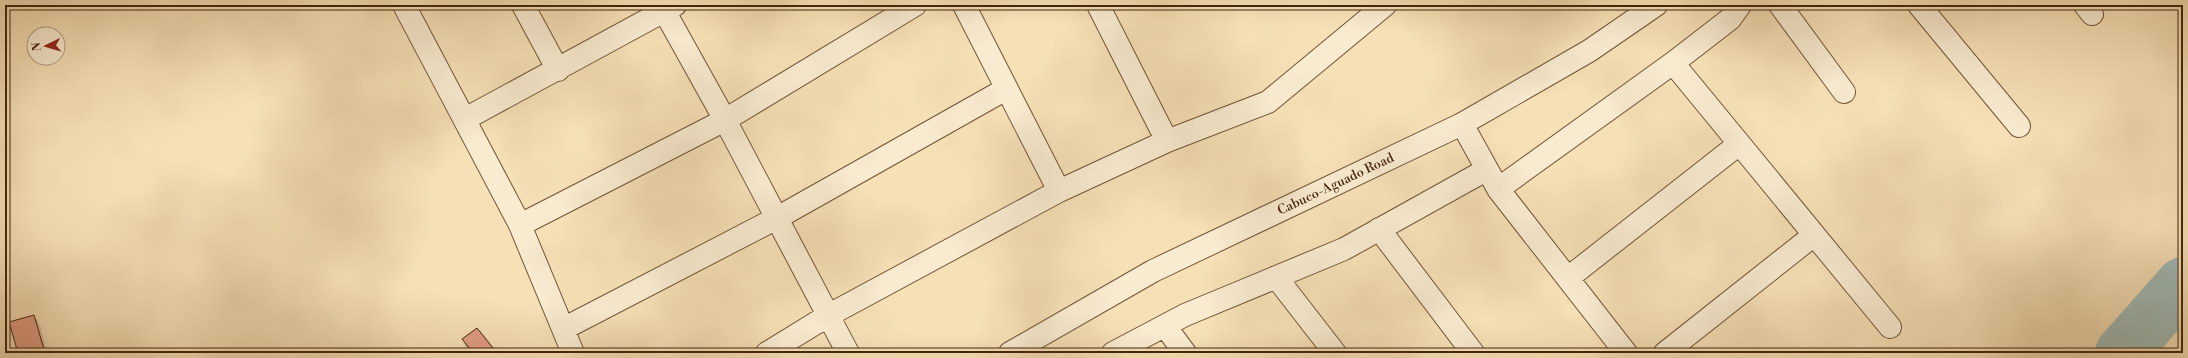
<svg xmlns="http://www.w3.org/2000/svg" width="2188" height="358" viewBox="0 0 2188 358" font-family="'Libre Bodoni',serif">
  <defs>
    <filter id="shadow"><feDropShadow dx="2.5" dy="4.5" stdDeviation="1" flood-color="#0004"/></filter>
  </defs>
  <rect width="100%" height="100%" fill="#f6e0b6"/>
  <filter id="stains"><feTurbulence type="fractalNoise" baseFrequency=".005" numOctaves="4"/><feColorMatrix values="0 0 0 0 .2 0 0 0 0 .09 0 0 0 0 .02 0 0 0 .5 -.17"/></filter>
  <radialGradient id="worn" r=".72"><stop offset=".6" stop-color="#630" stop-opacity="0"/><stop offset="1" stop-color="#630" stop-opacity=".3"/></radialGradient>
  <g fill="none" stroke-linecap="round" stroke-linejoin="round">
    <!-- river -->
    <path stroke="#a0bbb7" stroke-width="54" d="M2122 353 2183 284"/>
  </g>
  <!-- building -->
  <path fill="#e09d83" stroke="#43250c" filter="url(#shadow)" d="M34 315 45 353H18L9 322Z
    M477 328 493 348 487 353H473L462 339Z"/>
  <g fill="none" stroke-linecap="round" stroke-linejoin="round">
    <defs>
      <path id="minor" d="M404 5 520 225 573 353
        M523 5 558 70
        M661 5 725 120 848 353
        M964 5 1059 191
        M1098 5 1167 141 1268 102 1385 5
        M1780 5 1844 92
        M1919 5 2019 126
        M2085 5 2092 14
        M1673 63 1890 327
        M465 119 675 5
        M1462 124 1498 189 1673 63 1730 19 1740 5
        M1498 189 1626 353
        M520 225 725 120 915 5
        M1379 229 1473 353
        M1276 277 1335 353
        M1568 278 1739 144
        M1165 326 1185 353
        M563 329 777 218 1006 89
        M767 353 829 315 1059 191 1167 141
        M1113 353 1185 315 1344 249 1486 170
        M1665 353 1814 235"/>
      <g id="tertiary">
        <path id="s1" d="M1010 353 1153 271 1462 124 1589 51 1656 5"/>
      </g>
    </defs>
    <!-- minor casing -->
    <use href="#minor" stroke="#705436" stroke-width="24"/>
    <!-- tertiary casing -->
    <use href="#tertiary" stroke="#705436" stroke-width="24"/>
    <!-- minor -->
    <use href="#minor" stroke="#f9ebd0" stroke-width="22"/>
    <!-- tertiary -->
    <use href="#tertiary" stroke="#f9ebd0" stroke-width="22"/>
  </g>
  <g text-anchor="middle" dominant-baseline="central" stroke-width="3" stroke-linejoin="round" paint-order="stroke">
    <!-- street labels -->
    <g font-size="13" fill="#43250c" stroke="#f9ebd0">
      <text stroke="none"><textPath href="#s1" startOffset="367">Cabuco-Aguado Road</textPath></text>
    </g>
  </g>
  <!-- margin -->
  <rect width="2188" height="358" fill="none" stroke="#f6e0b6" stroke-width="20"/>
  <rect x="6" y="6" width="2176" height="346" fill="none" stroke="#43250c" stroke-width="2"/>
  <rect x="10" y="10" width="2168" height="338" fill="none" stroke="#43250c"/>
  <!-- north arrow -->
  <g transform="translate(46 46) rotate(265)"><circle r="19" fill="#f9ebd0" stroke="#b09c82"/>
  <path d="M0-3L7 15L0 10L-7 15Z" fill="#8f2418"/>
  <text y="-6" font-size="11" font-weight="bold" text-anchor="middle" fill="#43250c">N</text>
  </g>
  <rect width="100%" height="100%" filter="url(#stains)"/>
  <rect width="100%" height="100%" fill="url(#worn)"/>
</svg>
